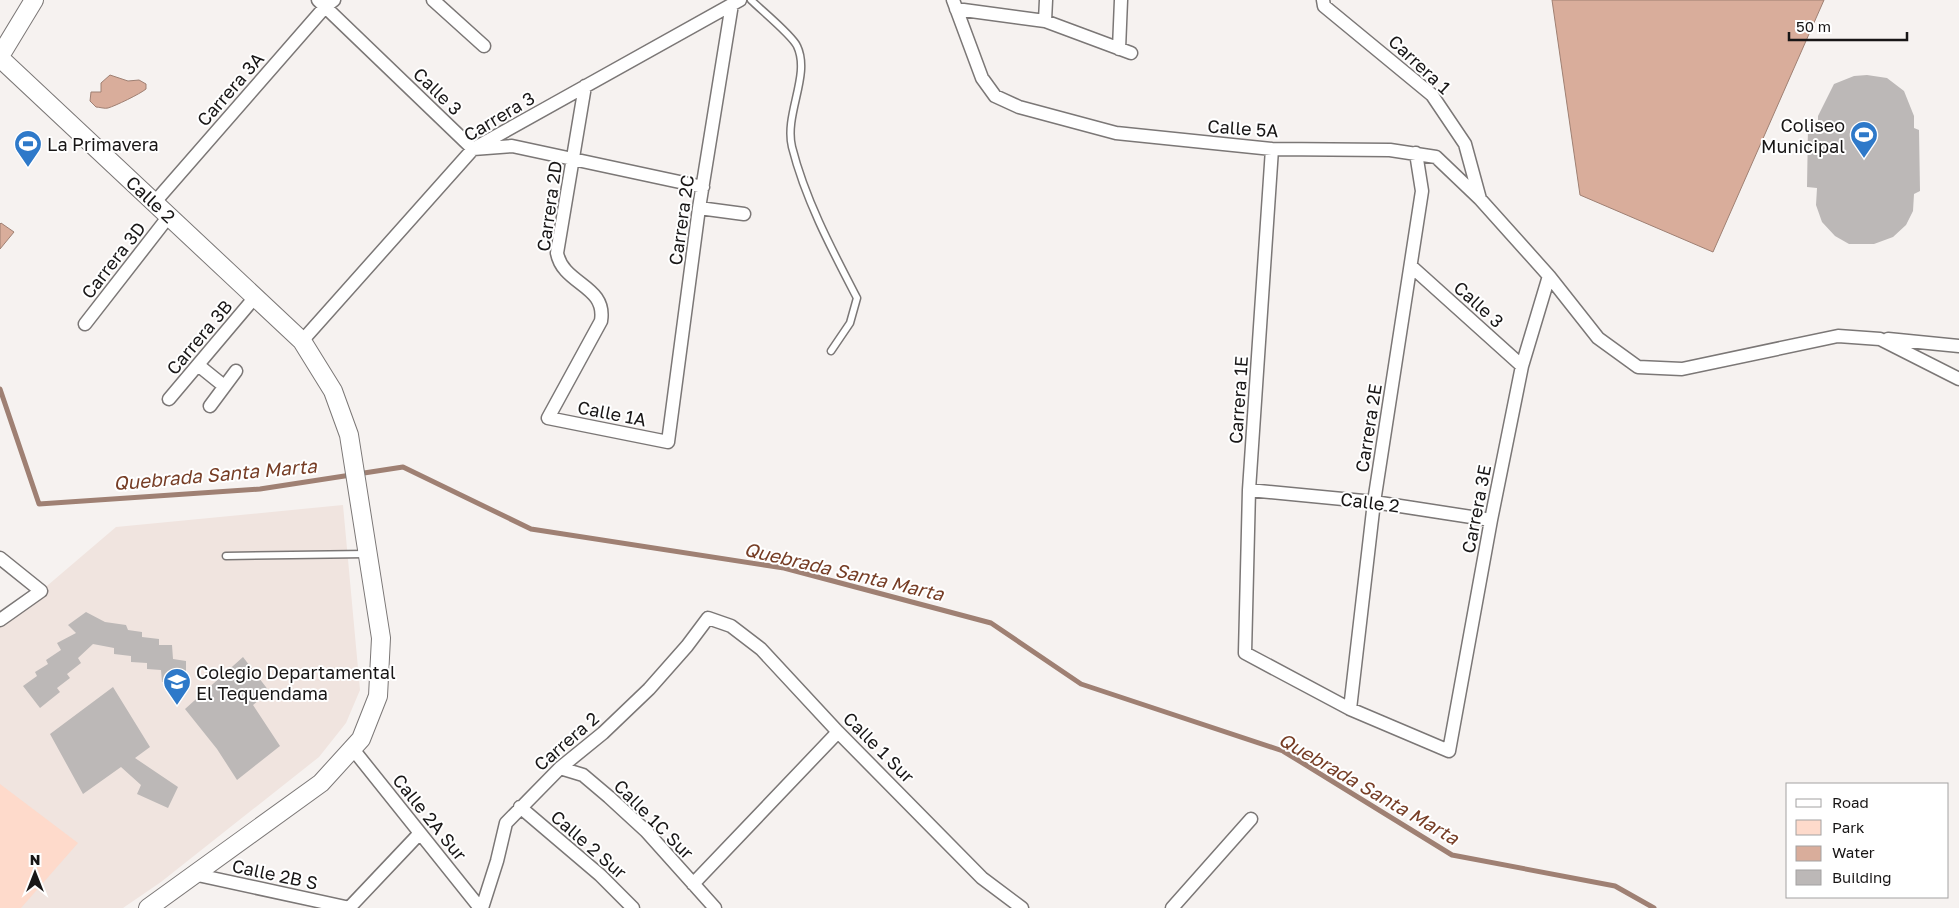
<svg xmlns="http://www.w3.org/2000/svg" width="1959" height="908" viewBox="0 0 1959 908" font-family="'Golos Text',sans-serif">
  <rect width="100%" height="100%" fill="#f6f2f0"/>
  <!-- built -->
  <path fill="#f0e4df" d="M343 505 360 690 346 723 319 757 161 882 123 908H0V620L41 591 116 527Z"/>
  <!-- green -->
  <path fill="#fedacb" d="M0 784 78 843 21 908H0Z"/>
  <!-- water -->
  <path fill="#d9ad9b" stroke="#9f8073" d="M1552 0H1824L1713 252 1580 195Z
    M110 75 128 81 139 80 146 84V89C140 94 115 106 108 108 105 109 99 107 96 107L90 101 91 92H101V83Z
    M1 223 14 232 0 249V224Z"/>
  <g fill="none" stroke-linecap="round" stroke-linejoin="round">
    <!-- stream -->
    <path stroke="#9f8073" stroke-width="5" d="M0 389 39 504 260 489 403 467 531 529 784 568 991 623 1081 684 1283 751 1452 855 1615 886 1654 908"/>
  </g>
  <!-- building -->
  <path fill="#bcb8b7" d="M1867 75 1887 78 1904 91 1914 116V128L1919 130 1920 191 1914 194 1913 211 1906 225 1893 237 1874 244H1849L1835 236 1822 222 1816 205 1817 188 1807 187 1808 127H1818V116L1834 84 1854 76Z
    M86 612 105 622 126 625 128 630 142 632V637L159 639V645H172L173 659 186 661V683L162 682 161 670 147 669V663L131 662V656L114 654V648L93 644 78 658 81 663 67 674 70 678 57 688 60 692 40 708 23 686 37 676 35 672 48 664 46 660 61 650 57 643 76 633 68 625Z
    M243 657 269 691 253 705 280 746 237 780 217 749 185 709Z
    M113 687 150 747 135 758 178 787 168 808 137 794 141 785 121 767 83 794 50 734Z"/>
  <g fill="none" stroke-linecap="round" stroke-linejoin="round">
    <defs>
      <path id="service" d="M751 0C761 10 792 35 797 46 811 75 784 114 792 147 805 199 832 250 857 298L850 323 831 351
        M226 556 367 554"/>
      <path id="minor" d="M318 0 473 149 512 146 703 187
        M433 0 484 46
        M953 0 982 78 995 96 1019 107 1116 133 1272 149 1390 150 1436 157 1480 199 1549 276 1598 338 1638 367 1682 369 1838 336 1880 339 1959 379
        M1323 0 1324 6 1432 95 1465 144 1480 199
        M956 9 1045 21 1131 53
        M1045 21 1046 0
        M1119 49 1121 0
        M585 86 557 253C563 285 607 285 601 321L548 418 668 442 699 208 732 4
        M1272 149 1249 490 1245 653 1350 709 1449 751 1491 520 1522 366 1549 276
        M154 203 325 7 334 0
        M699 208 744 214
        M1412 267 1522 366
        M85 324 169 216
        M1888 339 1959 346
        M302 341 473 149 740 0
        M198 365 224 386
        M169 399 255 297
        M210 406 236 371
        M1249 490 1374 502 1491 520
        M0 558 41 591 0 620
        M1350 709 1374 502 1422 191 1416 153
        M352 748 480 908
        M560 768 583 775 609 797 646 831 715 908
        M520 807 600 875 633 908
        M193 874 350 908
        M693 884 838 732
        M349 908 420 833
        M482 908 497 861 506 823 560 768 603 733 649 689 687 646 708 618 731 626 761 649 838 732 982 878 1022 908
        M1172 908 1251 819"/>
      <path id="secondary" d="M0 56 34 0
        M0 58 302 341 333 391 349 435 381 638 378 696 361 739 321 783 148 908"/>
    </defs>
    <!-- service casing -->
    <use href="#service" stroke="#7b7776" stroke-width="9"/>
    <!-- minor casing -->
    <use href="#minor" stroke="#7b7776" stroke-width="15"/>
    <!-- secondary casing -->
    <use href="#secondary" stroke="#7b7776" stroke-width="20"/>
    <!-- service -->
    <use href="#service" stroke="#fff" stroke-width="6"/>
    <!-- minor -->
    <use href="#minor" stroke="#fff" stroke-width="12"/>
    <!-- secondary -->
    <use href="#secondary" stroke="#fff" stroke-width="18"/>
  </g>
  <!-- icons -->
  <defs>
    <symbol id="stadium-pin" viewBox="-11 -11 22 30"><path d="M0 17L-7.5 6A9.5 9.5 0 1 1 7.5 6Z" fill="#2e79c9" stroke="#fff"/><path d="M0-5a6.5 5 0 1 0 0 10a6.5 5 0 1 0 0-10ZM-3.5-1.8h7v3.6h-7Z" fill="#fff"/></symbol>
    <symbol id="school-pin" viewBox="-11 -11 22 30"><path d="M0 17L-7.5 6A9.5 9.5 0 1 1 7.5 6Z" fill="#2e79c9" stroke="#fff"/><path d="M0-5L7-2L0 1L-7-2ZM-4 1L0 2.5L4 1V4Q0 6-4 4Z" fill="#fff"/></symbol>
  </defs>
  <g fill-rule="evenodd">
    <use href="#stadium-pin" x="1848" y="119" width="32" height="43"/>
    <use href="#stadium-pin" x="12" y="128" width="32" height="43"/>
    <use href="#school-pin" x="161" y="666" width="32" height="43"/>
  </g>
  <g text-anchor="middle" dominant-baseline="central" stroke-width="4" stroke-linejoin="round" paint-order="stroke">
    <!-- street labels -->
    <g font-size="18" fill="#181616" stroke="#fff">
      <text transform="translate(1420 64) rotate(43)">Carrera 1</text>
      <text transform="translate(230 89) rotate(-49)">Carrera 3A</text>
      <text transform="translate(438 91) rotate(44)">Calle 3</text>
      <text transform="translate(499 116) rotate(-31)">Carrera 3</text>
      <text transform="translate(1243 128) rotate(4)">Calle 5A</text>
      <text transform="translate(151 199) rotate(43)">Calle 2</text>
      <text transform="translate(549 206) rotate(-82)">Carrera 2D</text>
      <text transform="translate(681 220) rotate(-82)">Carrera 2C</text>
      <text transform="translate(113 260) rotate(-52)">Carrera 3D</text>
      <text transform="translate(1479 304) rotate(42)">Calle 3</text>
      <text transform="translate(199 337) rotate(-50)">Carrera 3B</text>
      <text transform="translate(1238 400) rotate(-86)">Carrera 1E</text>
      <text transform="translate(612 413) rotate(11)">Calle 1A</text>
      <text transform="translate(1368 428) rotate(-81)">Carrera 2E</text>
      <text transform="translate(1370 502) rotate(7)">Calle 2</text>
      <text transform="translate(1476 509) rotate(-79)">Carrera 3E</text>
      <text transform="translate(566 741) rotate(-41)">Carrera 2</text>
      <text transform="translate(879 747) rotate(45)">Calle 1 Sur</text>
      <text transform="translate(430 817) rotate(51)">Calle 2A Sur</text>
      <text transform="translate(654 819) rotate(45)">Calle 1C Sur</text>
      <text transform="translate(589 844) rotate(41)">Calle 2 Sur</text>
      <text transform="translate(275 874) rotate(12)">Calle 2B S</text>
    </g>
    <!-- poi labels -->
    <g font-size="18" fill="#181616" stroke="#fff" text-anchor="start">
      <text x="1845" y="125" text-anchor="end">Coliseo<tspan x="1845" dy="21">Municipal</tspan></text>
      <text x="47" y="144">La Primavera</text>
      <text x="196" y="672">Colegio Departamental<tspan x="196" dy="21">El Tequendama</tspan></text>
    </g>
    <!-- water labels -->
    <g font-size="19" font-style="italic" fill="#763d25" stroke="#fff">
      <text transform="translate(215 474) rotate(-5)">Quebrada Santa Marta</text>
      <text transform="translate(844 571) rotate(13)">Quebrada Santa Marta</text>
      <text transform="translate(1369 788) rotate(30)">Quebrada Santa Marta</text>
    </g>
  </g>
  <!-- legend -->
  <rect x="1786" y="783" width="162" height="115" fill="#ffffff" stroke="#a3a2a2"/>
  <rect x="1796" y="799" width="25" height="8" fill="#ffffff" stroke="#a3a2a2"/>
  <text x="1832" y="808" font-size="15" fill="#181616">Road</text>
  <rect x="1796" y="820" width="25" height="15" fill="#fedacb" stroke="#a3a2a2"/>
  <text x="1832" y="833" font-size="15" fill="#181616">Park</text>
  <rect x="1796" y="846" width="25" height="15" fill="#d9ad9b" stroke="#a3a2a2"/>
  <text x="1832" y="858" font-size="15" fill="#181616">Water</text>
  <rect x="1796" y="870" width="25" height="15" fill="#bcb8b7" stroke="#a3a2a2"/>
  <text x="1832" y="883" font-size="15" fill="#181616">Building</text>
  <!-- north arrow -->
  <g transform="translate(35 873)" stroke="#ffffff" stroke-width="4" paint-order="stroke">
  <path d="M0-4L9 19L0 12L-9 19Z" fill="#181616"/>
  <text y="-8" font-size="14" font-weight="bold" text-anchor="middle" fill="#181616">N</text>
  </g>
  <!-- scale -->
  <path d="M1789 32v8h118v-8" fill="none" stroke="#181616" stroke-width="2.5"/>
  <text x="1796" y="32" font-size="15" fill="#181616" stroke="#ffffff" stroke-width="4" paint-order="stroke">50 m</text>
</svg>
